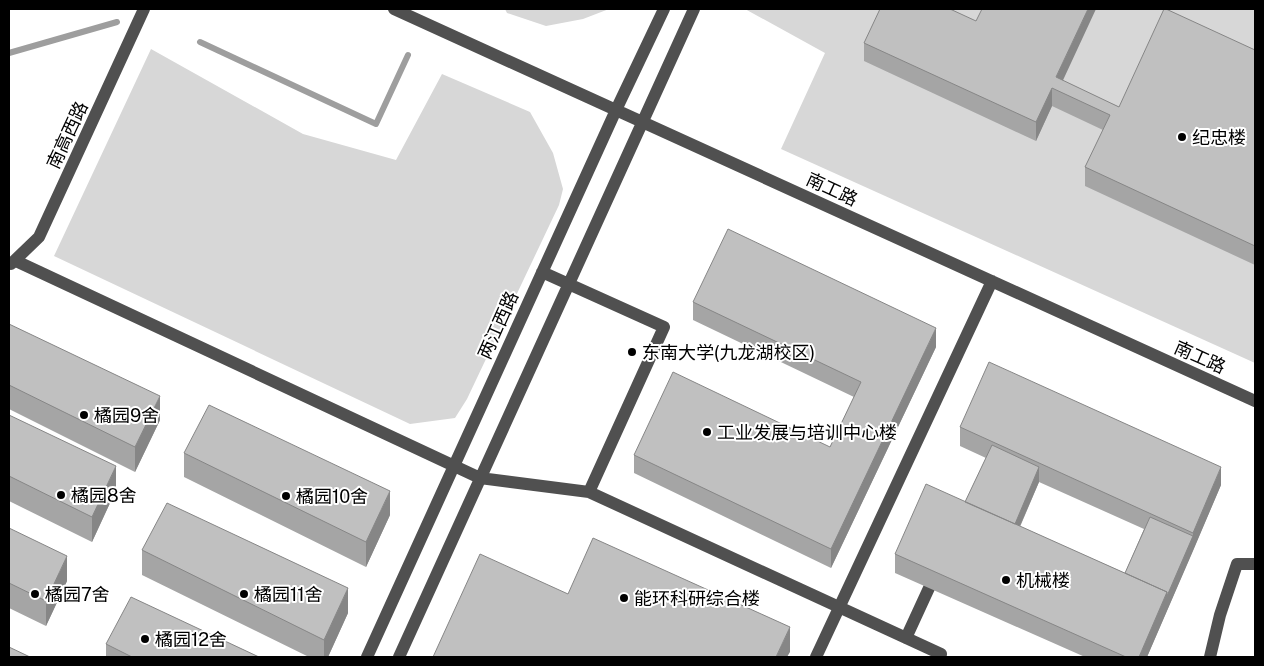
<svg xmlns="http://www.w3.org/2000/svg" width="1264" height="666" viewBox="0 0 1264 666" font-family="'Public Sans','Noto Sans SC',sans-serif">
  <rect width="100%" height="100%" fill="#fff"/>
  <!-- green -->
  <path fill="#d7d7d7" d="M505 9H609L583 19 546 26 507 13Z
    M745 9H1255V363L781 149 825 53Z
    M151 49 303 134 396 160 442 74 530 112 553 153 563 189 559 205 467 399 455 418 410 424 54 256Z"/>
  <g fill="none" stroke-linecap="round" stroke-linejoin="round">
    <!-- stream -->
    <path stroke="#9e9e9e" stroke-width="6" d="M200 42 376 124 408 55
      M9 53 117 22"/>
    <!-- minor -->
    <path stroke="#505050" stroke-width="12" d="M394 9 1255 401
      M16 261 480 478 589 492 941 654 940 657
      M11 264 39 237 144 9
      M542 272 664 327 589 492
      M906 638 929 588
      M367 657 616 110 664 9
      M399 657 694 9
      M816 657 992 281
      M1210 657 1220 615 1237 564H1255"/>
  </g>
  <!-- wall -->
  <path fill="#a5a5a5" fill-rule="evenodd" d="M864 43 1063 81 1119 107 1255 50V265L1085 186V167L1103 130 1052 106 1036 141 864 61Z
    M693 302 936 347 831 568 634 473V455L830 447 854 397 693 320Z
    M9 324 160 420 135 472 9 409Z
    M9 415 116 490 92 542 9 501Z
    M960 427 1221 485 1147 657H1085L895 573V554L965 502 986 458 960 446ZM1039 482 1144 529 1125 573 1020 527Z
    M184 453 390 515 366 567 184 477Z
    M9 528 67 581 46 626 9 608Z
    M142 550 348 613 328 657H309L142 575Z
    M106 644 259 657H106Z"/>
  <!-- shaded-wall -->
  <path fill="#868686" d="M1088 9H1096L1058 91 1056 77Z
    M1052 88V106L1036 141V122Z
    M936 328V347L831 568V549Z
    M160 396V420L135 472V447Z
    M116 466V490L92 542V517Z
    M1039 467V482L1013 542V528Z
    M1221 467V485L1193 551 1147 657H1139L1167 592 1193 536V533Z
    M390 491V515L366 567V542Z
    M67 556V581L46 626V601Z
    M348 588V613L328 657H324V640Z
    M790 627V652L787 657H776Z"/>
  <!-- building -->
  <path fill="#c0c0c0" stroke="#868686" d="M880 9H950L976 21 982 9H1088L1056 77 1119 107 1164 9H1166L1255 50V246L1085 167 1110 115 1052 88 1036 122 864 43Z
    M728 229 936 328 831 549 634 455 673 372 830 447 861 382 693 302Z
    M9 324 160 396 135 447 9 385Z
    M989 362 1221 467 1193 533 960 427Z
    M209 405 390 491 366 542 184 453Z
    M9 415 116 466 92 517 9 476Z
    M992 445 1039 467 1015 524 965 502Z
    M926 484 1167 592 1139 657H1126L895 554Z
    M167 503 348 588 324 640 142 550Z
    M1150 517 1193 536 1167 596V592L1125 573Z
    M9 528 67 556 46 601 9 583Z
    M593 538 790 627 776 657H433L480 554 568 594Z
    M131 597 259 657H132L106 644Z
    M9 647 30 657H9Z"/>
  <!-- markers -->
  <g fill="#000" stroke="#fff" stroke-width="2">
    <circle cx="1182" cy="137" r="5"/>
    <circle cx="632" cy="352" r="5"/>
    <circle cx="84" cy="415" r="5"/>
    <circle cx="707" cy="432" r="5"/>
    <circle cx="61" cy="495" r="5"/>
    <circle cx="286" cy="496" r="5"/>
    <circle cx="1006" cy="580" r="5"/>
    <circle cx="35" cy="594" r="5"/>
    <circle cx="244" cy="594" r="5"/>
    <circle cx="624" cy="598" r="5"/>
    <circle cx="145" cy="639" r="5"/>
  </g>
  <g text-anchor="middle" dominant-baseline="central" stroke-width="4" stroke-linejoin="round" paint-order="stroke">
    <!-- street labels -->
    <g font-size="18" fill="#000" stroke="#fff">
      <text transform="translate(67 135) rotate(-65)">南高西路</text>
      <text transform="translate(832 189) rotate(25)">南工路</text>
      <text transform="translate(498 325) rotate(-66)">两江西路</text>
      <text transform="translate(1200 357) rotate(24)">南工路</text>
    </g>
    <!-- poi labels -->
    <g font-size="18" fill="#000" stroke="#fff" text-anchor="start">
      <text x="1192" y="137">纪忠楼</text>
      <text x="642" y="352">东南大学(九龙湖校区)</text>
      <text x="94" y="415">橘园9舍</text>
      <text x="717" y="432">工业发展与培训中心楼</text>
      <text x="71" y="495">橘园8舍</text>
      <text x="296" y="496">橘园10舍</text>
      <text x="1016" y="580">机械楼</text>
      <text x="45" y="594">橘园7舍</text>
      <text x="254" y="594">橘园11舍</text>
      <text x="634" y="598">能环科研综合楼</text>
      <text x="155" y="639">橘园12舍</text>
    </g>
  </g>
  <!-- border -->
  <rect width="1264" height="666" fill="none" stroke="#000000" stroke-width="20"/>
</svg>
